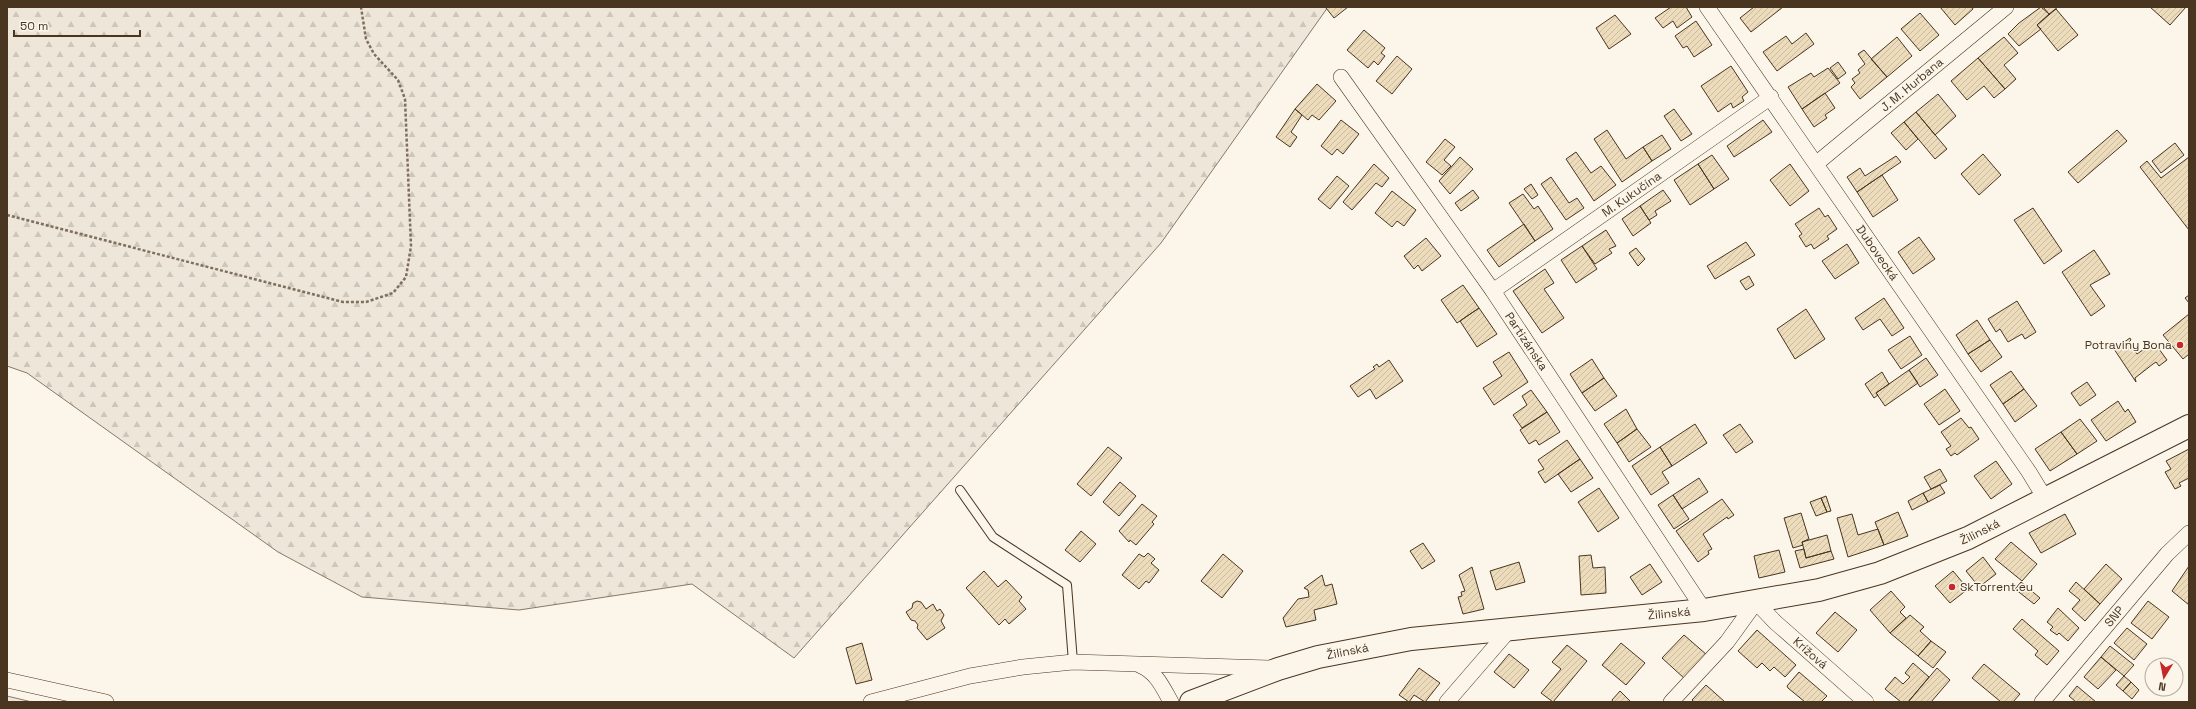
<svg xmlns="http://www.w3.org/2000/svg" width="2196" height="709" viewBox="0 0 2196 709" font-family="'Space Grotesk',sans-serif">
  <defs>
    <pattern id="forest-firs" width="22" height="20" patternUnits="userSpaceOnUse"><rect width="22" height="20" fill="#ede6d9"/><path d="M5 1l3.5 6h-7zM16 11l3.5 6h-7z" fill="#cdc6ba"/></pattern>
    <pattern id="building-hatch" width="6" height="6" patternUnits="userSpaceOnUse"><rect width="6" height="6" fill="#ecdcbc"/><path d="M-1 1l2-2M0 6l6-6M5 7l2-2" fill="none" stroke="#ccbda1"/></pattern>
  </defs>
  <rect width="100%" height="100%" fill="#fbf6e9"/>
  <!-- forest -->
  <path fill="url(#forest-firs)" stroke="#887966" d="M7 7H1328L1161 243 794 658 692 584 519 610 362 597 278 552 27 373 7 366Z
    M7 696 32 702H7Z"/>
  <!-- building -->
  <path fill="url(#building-hatch)" stroke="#4a3520" d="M1327 7H1348L1334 18 1326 8Z
    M1671 7H1686L1692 17 1677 28 1673 21 1663 28 1655 18Z
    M1754 7H1783L1751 32 1740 18Z
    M1940 7H1972L1973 9 1955 25Z
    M2041 7 2049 14 2037 25 2041 29 2019 46 2008 34 2019 23Z
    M2043 7H2058L2049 14Z
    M2150 7H2186L2170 25Z
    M2056 9 2078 35 2058 51 2037 25Z
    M1920 13 1939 35 1920 51 1901 29Z
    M1615 15 1631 34 1609 49 1596 28Z
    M1696 21 1712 45 1694 57 1687 46 1683 48 1675 36Z
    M1364 30 1385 48 1381 53 1385 56 1378 65 1374 61 1368 68 1347 50Z
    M1806 33 1814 44 1777 71 1763 52 1786 36 1792 44Z
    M1897 37 1912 56 1887 77 1871 59Z
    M2004 37 2018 53 2004 65 2016 79 2005 89 1978 58Z
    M1864 50 1887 77 1860 99 1851 87 1855 83 1852 79 1860 73 1858 70 1865 64 1858 54Z
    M1397 56 1412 69 1392 94 1376 81Z
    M1978 58 2005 89 1994 98 1984 86 1967 100 1951 81Z
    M1838 62 1846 73 1838 79 1830 68Z
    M1731 66 1748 92 1742 97 1744 101 1733 108 1731 103 1718 112 1701 86Z
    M1828 68 1840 83 1802 109 1788 87 1811 73 1814 77Z
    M1317 84 1336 101 1319 120 1312 115 1308 120 1295 109Z
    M1825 93 1835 108 1825 115 1827 118 1814 127 1802 109Z
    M1938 94 1956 116 1935 135 1916 112Z
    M1295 109 1302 115 1291 132 1297 137 1290 147 1276 137Z
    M1674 109 1692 134 1681 141 1664 116Z
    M1916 112 1947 149 1935 159 1904 122Z
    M1341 120 1359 134 1343 154 1337 149 1332 155 1321 146Z
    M1763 120 1772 132 1734 157 1727 146Z
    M1904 122 1918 139 1906 150 1891 133Z
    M1607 130 1626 159 1643 147 1652 161 1622 182 1594 139Z
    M2117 130 2127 141 2078 183 2068 172Z
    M1662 135 1671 149 1652 161 1643 147Z
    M1445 139 1455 147 1444 160 1451 166 1442 175 1426 162Z
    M2175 143 2184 155 2161 173 2152 161Z
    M1576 152 1591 173 1601 166 1616 185 1594 201 1566 159Z
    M1983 154 2001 175 1979 195 1961 174Z
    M1712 155 1729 179 1714 189 1698 164Z
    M1896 156 1901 162 1857 192 1847 177 1860 168 1865 176Z
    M1460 157 1473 169 1450 194 1439 181Z
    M2189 157V230L2140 167 2147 161 2161 178Z
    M1374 164 1389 178 1382 187 1376 183 1352 210 1343 202Z
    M1698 164 1714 189 1690 205 1674 180Z
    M1790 164 1809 191 1790 206 1770 180Z
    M1882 175 1898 200 1873 217 1857 192Z
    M1337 176 1349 186 1330 209 1318 199Z
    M1551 177 1569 203 1577 198 1584 208 1566 220 1541 184Z
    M1531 184 1538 195 1532 199 1524 189Z
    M1473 190 1479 198 1461 211 1455 203Z
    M1663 190 1671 201 1655 211 1657 215 1649 220 1640 206Z
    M1392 191 1416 210 1404 226 1397 221 1392 227 1375 213Z
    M1523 194 1534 209 1538 206 1553 229 1535 241 1509 203Z
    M1640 206 1651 223 1633 236 1622 219Z
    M1819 208 1825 217 1828 215 1837 229 1827 236 1829 239 1814 249 1811 244 1806 247 1799 236 1802 234 1795 224Z
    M2033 208 2062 251 2044 264 2014 220Z
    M1524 224 1535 241 1499 267 1487 250Z
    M1606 230 1616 246 1609 249 1612 253 1595 264 1582 246Z
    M1919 237 1935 259 1913 274 1898 252Z
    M1426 238 1441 256 1422 271 1418 265 1414 269 1404 256Z
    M1746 242 1755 255 1715 279 1707 266Z
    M1847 244 1859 263 1835 279 1822 261Z
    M1582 246 1597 269 1576 283 1561 260Z
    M1636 248 1645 259 1638 266 1629 253Z
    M2094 250 2110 274 2090 285 2105 306 2091 316 2062 272Z
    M1545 269 1554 283 1544 289 1564 318 1542 333 1513 291Z
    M1749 276 1754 285 1746 290 1740 281Z
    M1463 285 1479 308 1457 323 1441 300Z
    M2189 295V303L2185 298Z
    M1884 298 1904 328 1892 336 1880 319 1863 330 1855 318Z
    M2017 301 2036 332 2025 339 2022 334 2008 342 2000 329 1996 332 1988 319Z
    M1479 308 1497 334 1477 347 1460 321Z
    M1806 309 1825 339 1795 359 1777 329Z
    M2189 314V354L2183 359 2163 335Z
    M1977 320 1990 340 1968 354 1956 335Z
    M1910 336 1922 355 1901 369 1888 350Z
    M2130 338 2131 340 2129 342 2137 354 2154 342 2167 360 2159 366 2156 362 2153 364 2135 378 2136 382 2114 349Z
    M1990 340 2002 357 1981 372 1968 354Z
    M1509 352 1528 382 1494 405 1483 388 1502 376 1493 362Z
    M1926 358 1938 375 1920 387 1909 370Z
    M1592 359 1604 378 1582 393 1570 374Z
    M1389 360 1403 381 1376 399 1370 389 1358 397 1350 386 1375 369 1373 367 1377 364 1379 367Z
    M1909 370 1918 383 1885 406 1876 393Z
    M2011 371 2024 389 2003 404 1990 385Z
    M1882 372 1889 384 1876 393 1878 395 1874 398 1865 384Z
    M1604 378 1617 396 1595 411 1582 393Z
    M2087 382 2096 395 2080 406 2071 393Z
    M1945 389 1960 411 1939 425 1924 404Z
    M2024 389 2037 406 2015 422 2003 404Z
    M1531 390 1547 412 1522 428 1513 415 1527 405 1522 396Z
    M2118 401 2125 412 2128 409 2136 422 2106 441 2091 420Z
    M1626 409 1637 429 1617 443 1604 424Z
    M1547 412 1560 432 1539 445 1536 440 1529 444 1520 430Z
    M1961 418 1969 428 1971 427 1979 439 1957 455 1955 453 1951 456 1946 449 1951 446 1941 432Z
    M2080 419 2097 441 2077 454 2061 432Z
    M1695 424 1707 443 1672 466 1660 447Z
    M1740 424 1753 442 1736 453 1723 435Z
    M1637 429 1651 447 1629 462 1617 443Z
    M2061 432 2077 454 2050 471 2035 449Z
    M1567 440 1580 459 1545 483 1538 472 1544 469 1538 460Z
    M1108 447 1122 458 1091 496 1077 484Z
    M1660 447 1672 466 1662 472 1669 483 1651 495 1632 466Z
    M2189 449V478L2179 483 2181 486 2175 489 2165 472 2171 469 2166 461Z
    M1580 459 1593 478 1571 492 1558 474Z
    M1996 461 2012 484 1991 499 1974 476Z
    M1940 469 1947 481 1931 489 1924 477Z
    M1699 478 1708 492 1682 509 1673 495Z
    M1120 482 1136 496 1119 516 1103 502Z
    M1940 485 1945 493 1928 502 1923 493Z
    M1599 488 1619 518 1598 532 1578 502Z
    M1923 493 1928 502 1912 510 1908 501Z
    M1673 495 1689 519 1674 529 1658 505Z
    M1826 496 1831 511 1827 512 1821 498Z
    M1821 498 1827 512 1816 516 1810 502Z
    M1722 499 1734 515 1728 519 1727 517 1703 534 1712 549 1708 551 1709 554 1698 562 1676 531Z
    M1142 504 1157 516 1152 522 1154 524 1136 545 1130 540 1129 542 1119 531Z
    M1898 512 1908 536 1884 545 1875 522Z
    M1801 513 1809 539 1802 542 1803 545 1793 548 1784 518Z
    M1852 514 1858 535 1878 529 1884 545 1848 557 1837 518Z
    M2065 514 2076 534 2041 553 2029 533Z
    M1081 531 1096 544 1080 562 1065 550Z
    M1827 535 1831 551 1806 558 1802 542Z
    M2011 542 2037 564 2022 581 1995 559Z
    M1423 543 1435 561 1422 569 1410 551Z
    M1804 549 1806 558 1831 551 1834 559 1800 568 1795 551Z
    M1779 550 1785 572 1759 578 1754 556Z
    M1148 553 1155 559 1151 563 1159 570 1149 583 1146 581 1139 589 1122 575 1139 554 1144 557Z
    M1223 554 1243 571 1222 598 1201 581Z
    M1591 555 1593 568 1605 567 1606 593 1581 595 1579 556Z
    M1983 557 1996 574 1979 587 1966 571Z
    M1519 562 1525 582 1496 590 1490 571Z
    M1650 564 1662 582 1642 595 1630 577Z
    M2106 564 2122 579 2100 604 2084 589Z
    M2189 566V605L2172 591Z
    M1472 567 1484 609 1463 614 1458 597 1462 596 1461 592 1465 591 1459 575Z
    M984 571 998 587 1006 580 1022 597 1019 601 1026 609 1009 624 1005 619 999 625 966 588Z
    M1953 571 1968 589 1950 603 1935 586Z
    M1322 575 1325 586 1332 584 1337 604 1314 610 1316 620 1286 627 1283 618 1298 599 1309 597 1308 590 1304 588Z
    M2021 582 2040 598 2034 604 2015 589Z
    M2076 582 2100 604 2085 621 2072 609 2080 600 2069 591Z
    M1891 591 1905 607 1900 612 1906 618 1890 633 1870 610Z
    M917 601 921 602 926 609 933 604 937 611 940 609 944 615 941 621 945 628 927 640 917 628 918 625 915 621 911 620 906 612 912 608 913 603Z
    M2148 601 2169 617 2152 639 2131 623Z
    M2058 608 2079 628 2068 641 2059 633 2057 635 2050 630 2053 627 2047 622Z
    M1835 612 1857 630 1838 652 1816 633Z
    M1910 615 1924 627 1920 631 1931 641 1918 656 1890 633Z
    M2022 619 2059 651 2047 665 2035 655 2038 651 2013 629Z
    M2127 628 2147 644 2134 660 2114 643Z
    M1757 630 1796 665 1785 677 1774 667 1770 671 1762 663 1757 668 1738 651Z
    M1684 635 1707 655 1685 679 1662 658Z
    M1931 641 1946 652 1933 668 1918 656Z
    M862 643 872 680 856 684 846 648Z
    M1621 643 1645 663 1626 685 1602 665Z
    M1567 645 1587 661 1553 702 1541 693 1561 669 1552 662Z
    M2110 646 2134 665 2124 676 2101 657Z
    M1509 654 1529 670 1514 688 1494 672Z
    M2101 657 2116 670 2098 689 2084 677Z
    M1913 663 1929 677 1908 702H1901L1885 689 1895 677 1903 684 1910 677 1905 673Z
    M1984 664 2020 694 2013 702H2001L1972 678Z
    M1419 668 1440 683 1425 702 1414 695 1409 702 1399 695Z
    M1937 668 1950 680 1931 702H1908Z
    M1799 672 1827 696 1821 702H1805L1788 688 1787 686Z
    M2124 676 2131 682 2123 691 2116 685Z
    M2131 682 2139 690 2132 699 2123 691Z
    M1706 685 1725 702H1694L1692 700Z
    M2077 686 2096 702H2076L2069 696Z
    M1620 691 1631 702H1613L1612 700Z"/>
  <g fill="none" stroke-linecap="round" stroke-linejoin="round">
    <defs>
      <path id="lane" d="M960 490 993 537 1067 585 1073 662"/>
      <g id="street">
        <path id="s1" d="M1707 7 2029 472 2046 500"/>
        <path id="s2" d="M1341 77 1493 291 1704 610"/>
        <path id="s3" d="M1817 163 2006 7"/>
        <path id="s4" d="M1493 291 1771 97"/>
        <path d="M1141 666C1157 673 1163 688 1171 702"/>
        <path d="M7 680 106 702"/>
        <path d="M871 702 970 676 1023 667 1073 662 1269 668"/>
        <path d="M1447 702 1511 628"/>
        <path id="s5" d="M1671 702 1727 642 1756 602 1775 622 1866 702"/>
        <path id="s6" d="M2042 702 2167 554 2189 533"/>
      </g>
      <g id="primary">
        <path id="s7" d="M1191 702 1278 669 1318 657 1411 639 1704 610 1819 590 1880 573 1968 538 2189 426"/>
      </g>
    </defs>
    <!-- lane casing -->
    <use href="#lane" stroke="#4a3520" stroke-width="10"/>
    <!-- street casing -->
    <use href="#street" stroke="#4a3520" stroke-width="16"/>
    <!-- primary casing -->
    <use href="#primary" stroke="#4a3520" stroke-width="24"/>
    <!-- path -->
    <path stroke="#7f6f5c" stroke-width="2.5" stroke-dasharray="3 2" stroke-linecap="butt" d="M7 215 343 302H366L393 293 406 277 411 246 405 99 398 80 374 54 366 39 361 7"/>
    <!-- lane -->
    <use href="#lane" stroke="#fbf6e9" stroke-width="8"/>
    <!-- street -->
    <use href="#street" stroke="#fbf6e9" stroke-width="15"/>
    <!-- primary -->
    <use href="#primary" stroke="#fbf6e9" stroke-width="22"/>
  </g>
  <!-- markers -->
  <g fill="#c62828" stroke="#fbf6e9" stroke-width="1.5">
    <circle cx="2180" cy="345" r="4"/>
    <circle cx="1952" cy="587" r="4"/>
  </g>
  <g text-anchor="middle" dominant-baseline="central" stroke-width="3" stroke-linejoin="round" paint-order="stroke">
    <!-- street labels -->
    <g font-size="12" fill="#4a3520" stroke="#fbf6e9">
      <text stroke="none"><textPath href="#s3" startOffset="123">J. M. Hurbana</textPath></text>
      <text stroke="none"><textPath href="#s4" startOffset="169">M. Kukučína</textPath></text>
      <text stroke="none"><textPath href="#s1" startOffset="299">Dubovecká</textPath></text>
      <text stroke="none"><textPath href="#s2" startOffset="323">Partizánska</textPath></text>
      <text stroke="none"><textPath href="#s7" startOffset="812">Žilinská</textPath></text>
      <text stroke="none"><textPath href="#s7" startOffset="489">Žilinská</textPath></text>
      <text stroke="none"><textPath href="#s6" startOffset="112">SNP</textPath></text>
      <text stroke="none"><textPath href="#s7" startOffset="165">Žilinská</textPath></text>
      <text stroke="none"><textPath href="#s5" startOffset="206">Krížová</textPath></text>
    </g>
    <!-- poi labels -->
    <g font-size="12" fill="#4a3520" stroke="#fbf6e9" text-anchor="end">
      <text x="2172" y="345">Potraviny Bona</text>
      <text x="1960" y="587" text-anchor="start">SkTorrent.eu</text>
    </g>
  </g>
  <!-- border -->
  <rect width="2196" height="709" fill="none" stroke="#4a3520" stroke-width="16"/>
  <!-- north arrow -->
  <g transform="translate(2164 677) rotate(190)"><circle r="19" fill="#fbf6e9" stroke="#b4a999"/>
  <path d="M0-3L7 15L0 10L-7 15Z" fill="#c62828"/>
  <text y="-6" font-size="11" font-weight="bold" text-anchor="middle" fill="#4a3520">N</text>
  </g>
  <!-- scale -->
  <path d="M14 30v6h126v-6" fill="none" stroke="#4a3520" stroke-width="2"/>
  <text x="20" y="30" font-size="12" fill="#4a3520" stroke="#fbf6e9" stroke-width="3" paint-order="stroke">50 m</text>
</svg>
